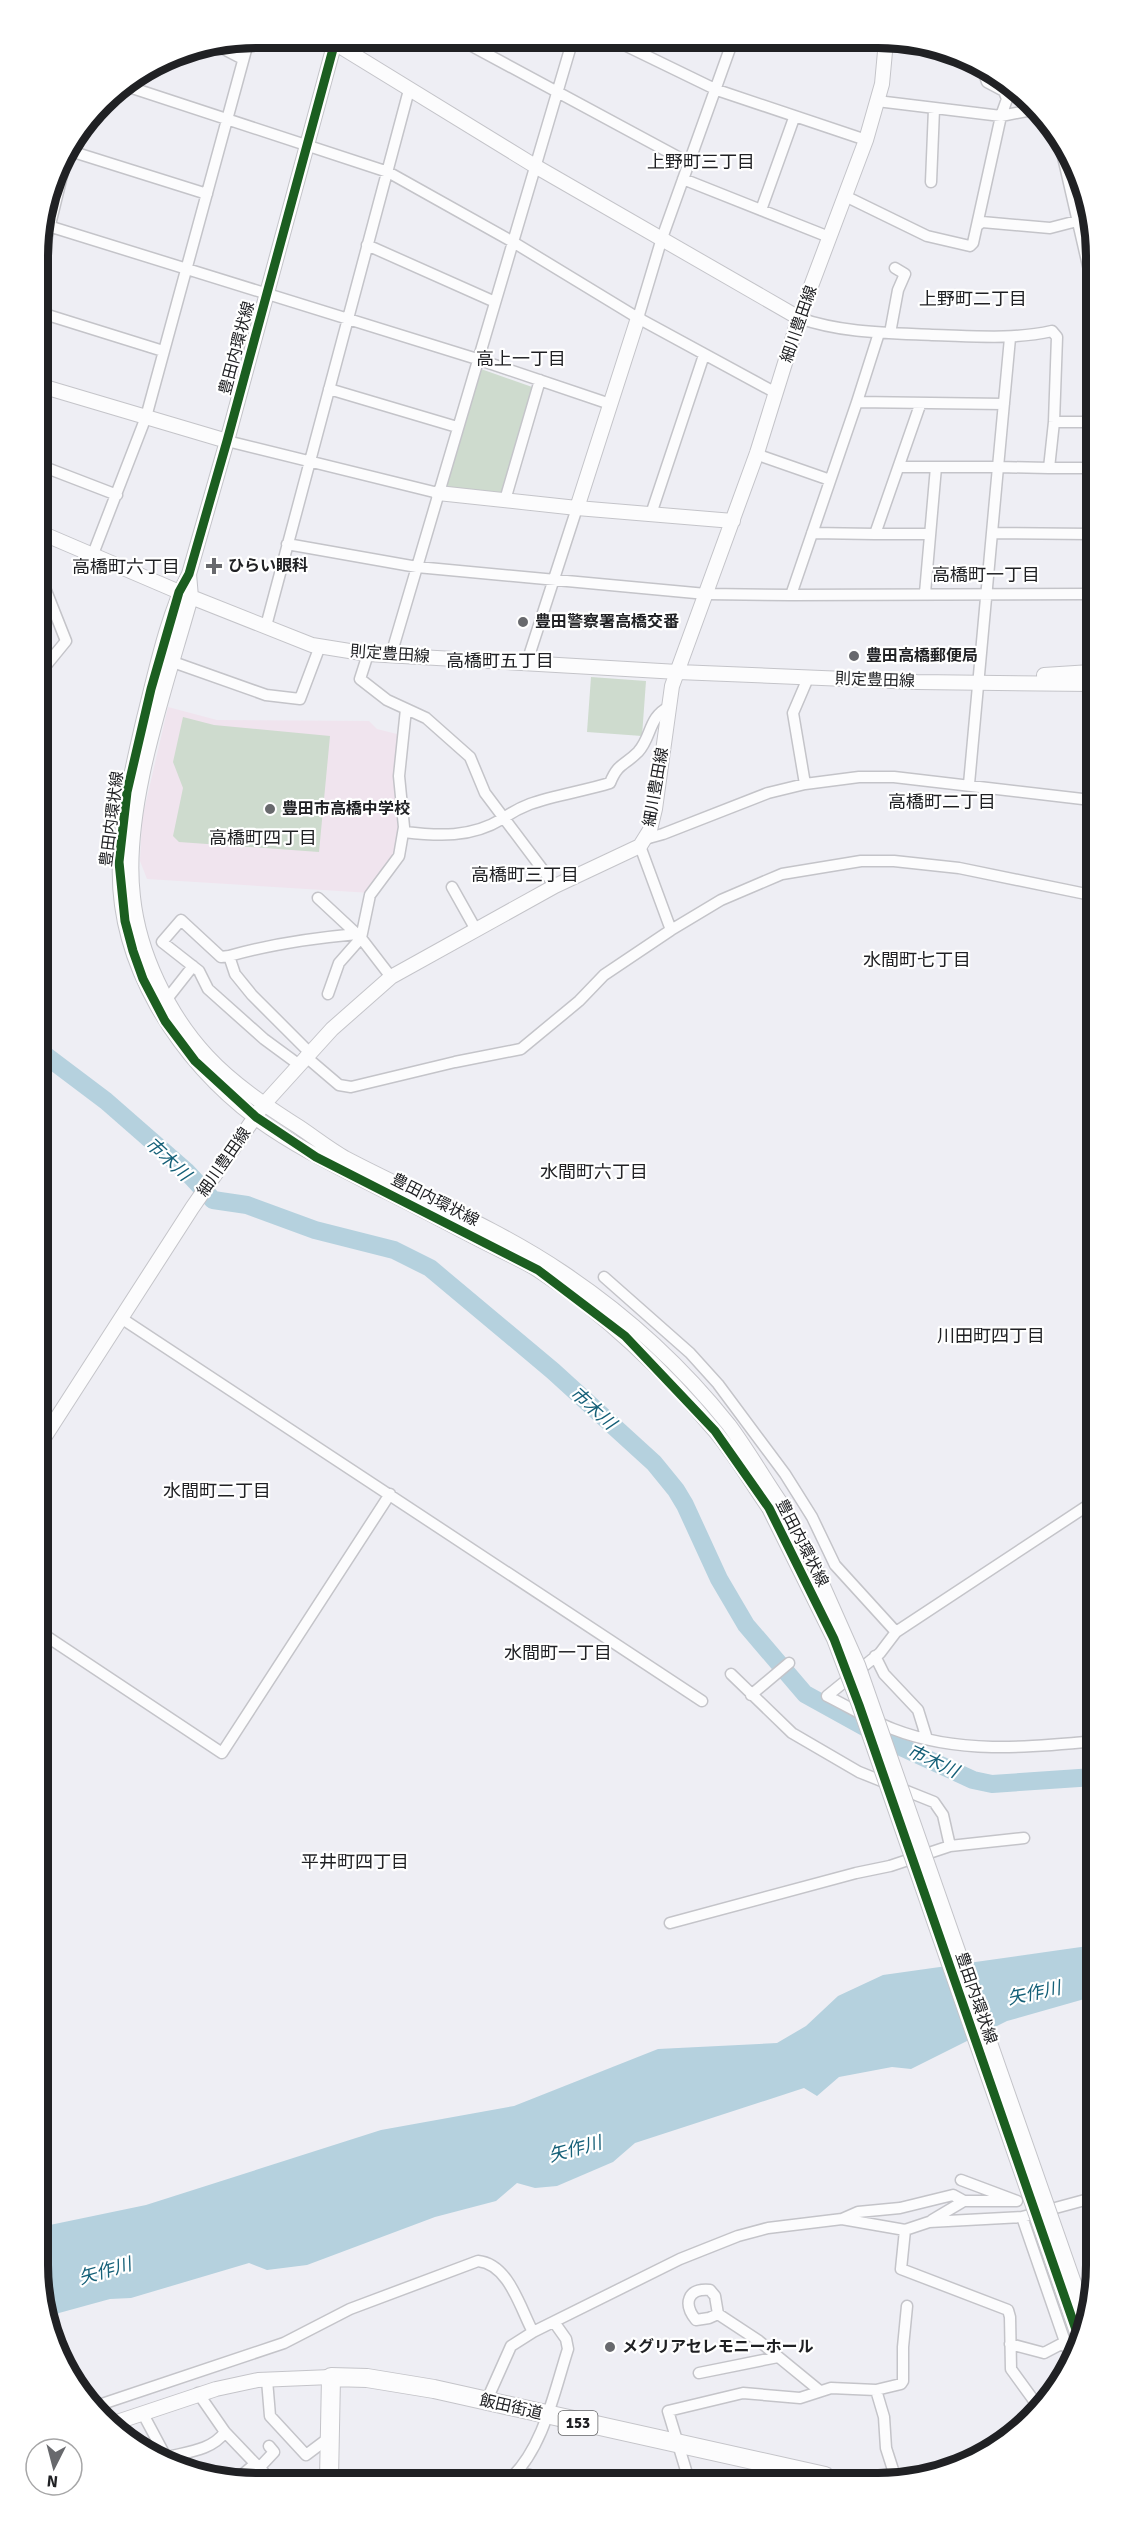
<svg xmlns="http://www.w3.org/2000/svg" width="1134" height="2521" viewBox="0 0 1134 2521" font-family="Signika,'Noto Sans JP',sans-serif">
  <rect width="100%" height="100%" fill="#eeeef4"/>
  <!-- education -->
  <path fill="#f0e4ee" d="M168 707 217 720 369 721 377 729 401 735 396 773 397 820 400 840 391 870 371 893 147 879 140 861 142 819Z"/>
  <!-- green -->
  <path fill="#cedbce" d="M481 369 535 388 502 493 444 487Z
    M591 677 646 681 642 736 587 732Z
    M183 717 214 725 330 736 319 852 179 842 173 836 183 788 173 762Z"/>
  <!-- water -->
  <path fill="#b5d1de" d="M1095 1945V1996L1007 2021 911 2069 892 2067 839 2077 817 2096 804 2088 635 2143 613 2162 557 2186 535 2188 517 2183 496 2201 435 2217 307 2265 267 2270 249 2263 131 2298 110 2299 59 2313 46 2324 45 2322V2226L146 2205 381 2130 514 2106 658 2049 777 2043 806 2026 838 1996 883 1975Z"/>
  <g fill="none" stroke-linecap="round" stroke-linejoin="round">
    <!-- river -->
    <path stroke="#b5d1de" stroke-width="18" d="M41 1052 106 1101 186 1171 213 1200 247 1205 315 1230 394 1250 430 1268 553 1371 654 1463 676 1490 685 1505 719 1579 746 1625 805 1694 899 1746 973 1780 992 1784 1094 1777"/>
    <defs>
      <path id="street" d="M459 39 689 163
        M614 40 717 90 866 140
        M216 45 243 59
        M123 85 388 172 513 242 638 318 776 393
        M877 101 1001 116 1037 109
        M1058 135 1089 270
        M67 150 207 194
        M683 179 829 237
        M931 182 934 109
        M845 196 927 236 970 246 973 243 1001 116 1007 99 1004 91 987 82 981 64
        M761 210 794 118
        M42 224 477 359 610 404
        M978 225 982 222 1050 228 1077 221
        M367 245 495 302
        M38 274 69 147
        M38 312 163 351
        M638 318 662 238 733 40
        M799 318C842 333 887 333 932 335 973 336 1012 340 1052 331L1057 337 1054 422 1049 468 998 467 969 784
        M890 333 898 290 905 274 895 268
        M329 389 457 427
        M857 402 1004 404
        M1054 422H1090
        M227 441 438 493
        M757 453 764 457 830 480
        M39 465 117 495
        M899 467H998L1010 338
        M1049 468H1090
        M505 500 540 380
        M651 514 704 355
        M812 533 875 534 920 405
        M992 533 1090 534
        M875 534H929
        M287 544 417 567 706 594 791 595 857 402 879 333
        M93 554 146 417 249 39
        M39 573 66 641 39 674
        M925 593 936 467
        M791 595 1090 594
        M266 626 409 90
        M368 654 360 679 387 700 426 718 470 757 485 793 555 886
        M391 655 573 39
        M173 662 266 695 300 699 320 646
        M527 662 577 508
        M805 784 793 713 808 678
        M404 832C438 836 471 838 502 819 512 812 517 809 530 804 555 795 584 791 610 783 618 763 624 766 638 752 652 737 648 717 669 707
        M645 839 663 834 768 793 805 784 859 777H894L1091 800
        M640 846 671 930
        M452 887 475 928
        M318 898 361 938 391 977
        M229 956C271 944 313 938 357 934
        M328 994 339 963 361 938 370 895 399 856 404 827 399 776 406 709
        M167 999 193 966
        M305 1056 339 1085 351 1087 455 1062 521 1049 579 1001 604 975 671 930 721 900 782 874 861 861H894L959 868 1091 895
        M298 1064 264 1039 208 989 199 971 162 942 181 920 221 957 229 956 235 974 252 995 309 1052
        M604 1277 690 1353 718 1384 785 1474 812 1517 835 1565 896 1632
        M121 1318 702 1701
        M1093 1502 896 1632 880 1653 827 1696C849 1707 870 1720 893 1729 957 1754 1027 1748 1094 1741
        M43 1634 222 1753 390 1494
        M875 1656 884 1674 918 1710 927 1739
        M731 1674 792 1733 859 1772 934 1802 943 1815 950 1846
        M751 1695 789 1663
        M670 1923 856 1873 890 1866 950 1846 1024 1838
        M1022 2217 1072 2362
        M842 2219 858 2212 900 2208 953 2195 964 2201
        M932 2220 964 2201H1017L961 2180
        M905 2230 901 2269 1008 2310 1010 2317 1011 2369 1040 2409
        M718 2314 709 2318 696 2320C683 2304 687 2288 710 2290L715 2296 718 2314 759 2341 820 2391
        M1010 2344 1044 2353 1065 2342
        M699 2373 778 2357
        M267 2380 270 2416 306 2455 330 2437
        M876 2390 884 2417 886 2448 895 2476
        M198 2393 225 2432 270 2479
        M486 2402 511 2346 533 2332 680 2259 738 2236 768 2228 842 2219 905 2230 929 2222 1022 2217 1096 2197
        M93 2407 284 2343 350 2309 478 2261C509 2264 520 2308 533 2332
        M143 2414 166 2457
        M157 2460C180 2452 210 2453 225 2432
        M259 2468 274 2452 269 2446
        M519 2472 541 2478
        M688 2477 668 2411 743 2393 800 2398 831 2388 876 2390 901 2384 903 2381V2347L907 2306
        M511 2478C544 2446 554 2392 568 2349L566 2339 554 2322
        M237 2479 255 2464"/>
      <path id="secondary" d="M336 38 227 441 189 574C167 616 156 671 144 718 133 765 122 812 120 860 115 962 177 1058 256 1118 297 1148 342 1169 387 1192 419 1208 451 1225 482 1241 501 1251 521 1259 538 1270 602 1311 666 1372 715 1431 735 1455 751 1482 769 1508
        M328 39 535 166 799 318
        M38 385 227 441
        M438 493 577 508 733 521
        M577 508 638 318
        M39 532 191 597 312 645 368 654 678 672 917 682 1091 684
        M189 574 191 597C167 684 122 807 133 897 139 953 168 1014 207 1056 233 1084 266 1106 299 1127 314 1137 329 1149 345 1158 417 1196 494 1226 562 1272 625 1314 682 1366 729 1425 747 1449 763 1477 780 1502
        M1044 675 1091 672
        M42 1441 192 1208 264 1104 332 1029 391 977 555 886 640 846 650 830 655 809 672 686 757 453 799 318 866 140 882 84 886 41
        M108 2425 216 2389 258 2380 331 2377"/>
      <path id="highway" d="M329 2479 331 2377 367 2378 434 2389 825 2476"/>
    </defs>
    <!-- street casing -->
    <use href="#street" stroke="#c4c4c9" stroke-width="13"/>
    <!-- secondary casing -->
    <use href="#secondary" stroke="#c4c4c9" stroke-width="16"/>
    <!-- highway casing -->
    <use href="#highway" stroke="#c4c4c9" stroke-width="20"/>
    <!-- street -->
    <use href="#street" stroke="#fcfcfd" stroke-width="10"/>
    <!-- secondary -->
    <use href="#secondary" stroke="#fcfcfd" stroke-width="14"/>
    <!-- highway -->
    <use href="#highway" stroke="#fcfcfd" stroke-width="18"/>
    <defs>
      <path id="secondary-bridge" d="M780 1502 811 1559 858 1665 1087 2320
        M769 1508 834 1639 859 1705 1081 2344"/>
    </defs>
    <!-- secondary-bridge casing -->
    <use href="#secondary-bridge" stroke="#c4c4c9" stroke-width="16" stroke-linecap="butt"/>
    <!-- secondary-bridge -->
    <use href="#secondary-bridge" stroke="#fcfcfd" stroke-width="14"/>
    <defs>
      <path id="cycleway" d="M336 38 227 441 189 574 179 592 151 689 127 792 119 862 125 921 133 951 143 979 165 1021 195 1061 256 1117 316 1157 538 1270 625 1336 715 1431 769 1508 834 1639 859 1705 1081 2344"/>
    </defs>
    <!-- cycleway casing -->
    <use href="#cycleway" stroke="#fff" stroke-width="13"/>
    <!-- cycleway -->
    <use href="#cycleway" stroke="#1b5e20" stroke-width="9"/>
  </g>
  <!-- markers -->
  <g fill="#68696d" stroke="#fff" stroke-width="2">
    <path d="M211 557h6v6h6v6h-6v6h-6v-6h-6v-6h6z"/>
    <circle cx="523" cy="622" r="6"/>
    <circle cx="854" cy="656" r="6"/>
    <circle cx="270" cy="809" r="6"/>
    <circle cx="610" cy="2347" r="6"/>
  </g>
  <g text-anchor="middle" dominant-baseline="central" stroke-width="4.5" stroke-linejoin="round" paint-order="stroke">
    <!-- shield labels -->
    <rect fill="#fff" stroke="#636466" stroke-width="1.5" x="558.5" y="2411" width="39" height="24" rx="4.5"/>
    <g font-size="15" font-weight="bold" fill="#202124">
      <text x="578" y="2423">153</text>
    </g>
    <!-- street labels -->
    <g font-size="16" fill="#202124" stroke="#fff">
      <text transform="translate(799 324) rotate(-71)">細川豊田線</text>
      <text transform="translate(237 348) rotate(-75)">豊田内環状線</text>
      <text transform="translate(390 654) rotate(4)">則定豊田線</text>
      <text transform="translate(875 680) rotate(2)">則定豊田線</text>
      <text transform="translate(656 787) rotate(-80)">細川豊田線</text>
      <text transform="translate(112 819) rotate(-83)">豊田内環状線</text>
      <text transform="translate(224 1162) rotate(-55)">細川豊田線</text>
      <text transform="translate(435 1200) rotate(27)">豊田内環状線</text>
      <text transform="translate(802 1543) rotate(63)">豊田内環状線</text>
      <text transform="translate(976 1998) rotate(71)">豊田内環状線</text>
      <text transform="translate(511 2407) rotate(13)">飯田街道</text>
    </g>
    <!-- poi labels -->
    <g font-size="16" font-weight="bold" fill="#202124" stroke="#fff" text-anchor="start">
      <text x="228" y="566">ひらい眼科</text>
      <text x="535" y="622">豊田警察署高橋交番</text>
      <text x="866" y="656">豊田高橋郵便局</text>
      <text x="282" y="809">豊田市高橋中学校</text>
      <text x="622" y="2347">メグリアセレモニーホール</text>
    </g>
    <!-- neighbourhood labels -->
    <g font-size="18" fill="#202124" stroke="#fff">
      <text x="701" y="162">上野町三丁目</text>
      <text x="973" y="299">上野町二丁目</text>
      <text x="521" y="359">高上一丁目</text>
      <text x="126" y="567">高橋町六丁目</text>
      <text x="986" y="575">高橋町一丁目</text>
      <text x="500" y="661">高橋町五丁目</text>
      <text x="942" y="802">高橋町二丁目</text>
      <text x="263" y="838">高橋町四丁目</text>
      <text x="525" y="875">高橋町三丁目</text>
      <text x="917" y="960">水間町七丁目</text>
      <text x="594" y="1172">水間町六丁目</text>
      <text x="991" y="1336">川田町四丁目</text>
      <text x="217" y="1491">水間町二丁目</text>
      <text x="558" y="1653">水間町一丁目</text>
      <text x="355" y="1862">平井町四丁目</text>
    </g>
    <!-- water labels -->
    <g font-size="18" font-style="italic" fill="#156078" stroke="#fff">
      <text transform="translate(168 1159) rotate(43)">市木川</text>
      <text transform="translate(593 1408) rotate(42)">市木川</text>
      <text transform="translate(933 1761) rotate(25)">市木川</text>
      <text transform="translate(1034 1993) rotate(-12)">矢作川</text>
      <text transform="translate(575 2149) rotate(-15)">矢作川</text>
      <text transform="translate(105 2271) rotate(-16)">矢作川</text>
    </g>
  </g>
  <!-- crop -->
  <path d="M0 0H1134V2521H0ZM256 48H878A208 208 0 0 1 1086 256V2265A208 208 0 0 1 878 2473H256A208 208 0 0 1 48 2265V256A208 208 0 0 1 256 48Z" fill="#fff" fill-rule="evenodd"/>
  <path fill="none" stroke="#202124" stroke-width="8" d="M256 48H878A208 208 0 0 1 1086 256V2265A208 208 0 0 1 878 2473H256A208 208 0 0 1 48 2265V256A208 208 0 0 1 256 48Z"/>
  <!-- north arrow -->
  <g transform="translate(54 2467) rotate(186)"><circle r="28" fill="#ffffff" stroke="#a6a6a7" stroke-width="1.5"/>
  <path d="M0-4.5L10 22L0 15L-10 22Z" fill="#68696d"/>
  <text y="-9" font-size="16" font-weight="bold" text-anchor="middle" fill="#202124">N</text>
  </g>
</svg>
